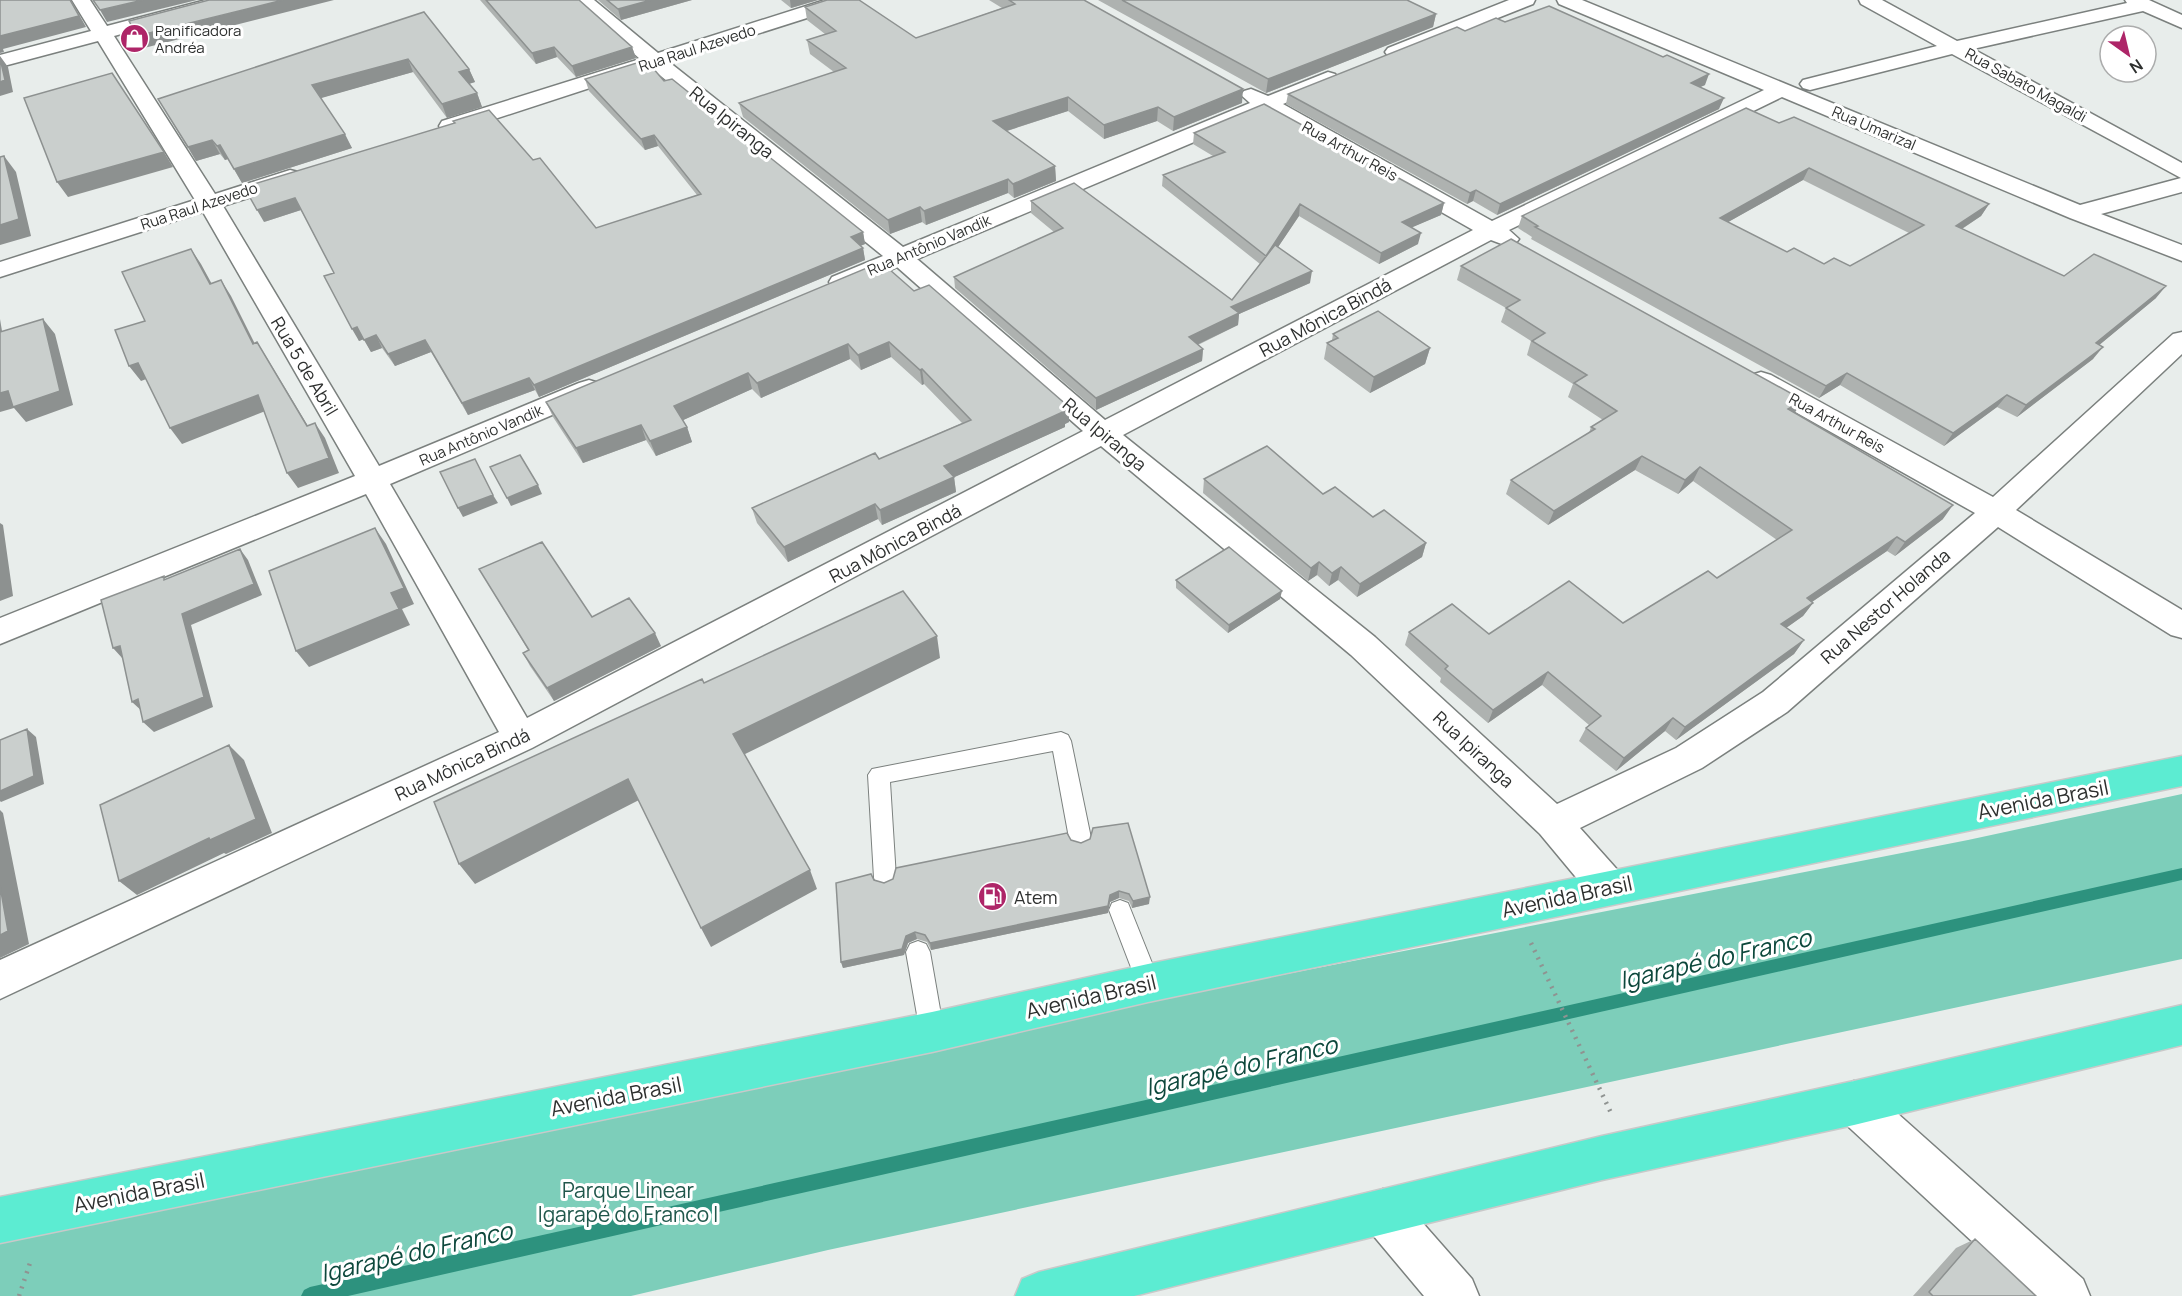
<svg xmlns="http://www.w3.org/2000/svg" width="2182" height="1296" viewBox="0 0 2182 1296" font-family="Manrope,sans-serif">
  <rect width="100%" height="100%" fill="#e8edeb"/>
  <!-- green -->
  <path fill="#7dceba" d="M2182 794V959L828 1250 631 1296H0V1242L834 1063 1968 840Z"/>
  <g fill="none" stroke-linecap="round" stroke-linejoin="round">
    <!-- stream -->
    <path fill="#2d927e" fill-rule="evenodd" d="M2182 868V880L348 1296H301L304 1290 310 1287Z"/>
    <defs>
      <path id="service" d="M1061 732 1068 735 1071 741 1091 838 1088 845 1080 848 1072 845 1069 838 1053 751 890 782 896 878 893 885 885 888 877 885 874 878 868 775 872 769Z
        M1120 900 1128 903 1160 983 1156 991 1148 994 1140 991 1109 910 1112 903Z
        M918 941 926 944 930 952 944 1032 941 1040 932 1044 923 1040 920 1032 906 952 910 944Z"/>
      <path id="minor" d="M72 0H90L107 26 206 0H236L234 4 114 36 215 194 290 170 298 172 301 177 298 182 223 206 379 466 579 383 589 380 599 383 603 389 599 395 390 484 527 718 1083 431 897 267C878 275 853 292 832 287L829 282 832 277 883 256 651 68 458 131 450 132 442 131 439 126 442 121 640 59 574 0H594L658 53 825 0H853L851 4 669 62 903 247 1250 103 1241 95 1244 91 1251 89 1268 96 1328 72 1335 74 1338 78 1335 82 1283 104 1492 221 1764 90 1559 4 1557 0H1582L2080 205 2181 178 1952 54 1810 90 1803 88 1800 84 1803 80 1937 46 1861 4 1859 0H1882L1957 41 2127 3 2125 0H2149L2182 15V28L2143 11 1973 49 2182 163V192L2101 214 2182 245V261L2070 218 1782 97 1509 230 1519 239 1515 244 1507 246 1491 240 1123 435 1375 637 1557 804 1676 748 1763 692 1975 513 1751 387 1747 381 1751 375 1761 372 1771 375 1993 497 2173 334 2182 332V354L2016 510 2182 610V638L2171 635 1998 527 1787 712 1702 768 1580 828 1622 875 1627 887 1622 899 1608 904 1594 899 1540 834 1351 655 1101 446 532 748 0 999V960L499 732 366 494 0 644V618L355 476 203 212 0 277V262L195 200 98 41 0 67V55L91 31ZM1265 112 1473 230 1105 420 917 259Z
        M1509 0H1535L1533 4 1402 56H1388L1385 52 1388 48Z
        M1854 1081 1869 1088 2083 1279 2090 1296H2031L1839 1118 1832 1103 1839 1088Z
        M1383 1189 1399 1196 1472 1279 1479 1296H1424L1367 1228 1360 1212 1367 1196Z"/>
      <path id="trunk" d="M2182 756V786L1148 1002 932 1052 0 1243V1197L932 1012 1148 964Z
        M2182 1005V1045L1854 1125 1602 1180 1134 1296H1015L1022 1279 1039 1272 1602 1136 1854 1081Z"/>
    </defs>
    <!-- service casing -->
    <use href="#service" stroke="#7b807e" stroke-width="2"/>
    <!-- minor casing -->
    <use href="#minor" stroke="#7b807e" stroke-width="3"/>
    <!-- trunk casing -->
    <use href="#trunk" stroke="#c9c9c9" stroke-width="3"/>
    <!-- path -->
    <path stroke="#8f9391" stroke-width="4.5" stroke-dasharray="2 6" stroke-linecap="butt" d="M1531 943 1611 1113
      M19 1296 31 1260"/>
    <!-- service -->
    <use href="#service" fill="#fff" fill-rule="evenodd"/>
    <!-- minor -->
    <use href="#minor" fill="#fff" fill-rule="evenodd"/>
    <!-- trunk -->
    <use href="#trunk" fill="#5cecd2" fill-rule="evenodd"/>
  </g>
  <!-- wall -->
  <path fill="#aeb2b0" fill-rule="evenodd" d="M480 0H579L632 47 636 58 576 77 557 57 536 64Z
    M598 0H692L621 20Z
    M781 0H818L791 8Z
    M989 0H1084L1242 103 1173 131 1157 121 1104 139 1068 111 1007 131 1055 166 1056 181 1014 198 1008 193 926 225 922 222 890 234 743 117 739 103 834 72 810 54 807 40 825 34 807 20 805 7 916 38 1002 8Z
    M1098 0H1407L1436 14 1433 27 1266 93Z
    M424 12 469 69 475 82 469 84 477 93 482 107 447 118 413 72 320 98 352 148 242 183 228 159 225 160 220 154 196 161 158 99Z
    M1505 22 1705 85 1700 87 1719 109 1497 215 1473 201 1467 204 1286 104 1288 94 1465 31Z
    M585 79 664 81 863 232 865 244 860 246 863 248 865 260 539 397 535 390 468 415 431 352 395 366 382 348 371 352 364 339 359 341 334 273 301 210 264 222 454 124 453 121 533 160 596 228 697 195 658 146 645 150 589 91Z
    M1779 123 1989 204 1981 216 1962 229 2064 276 2156 298 2099 345 2093 359 2017 417 1997 407 1944 446 1840 385 1819 398 1531 239 1532 237 1518 228 1522 216ZM1803 180 1909 233 1850 266 1824 264 1787 252 1728 222Z
    M1194 133 1444 203 1441 215 1412 227 1418 244 1379 264 1299 216 1278 247 1310 283 1239 314 1238 325 1198 345 1203 349 1202 361 1096 410 955 288 954 277 1054 232 1031 213V201L1232 300 1260 264 1162 186 1163 175 1213 156 1193 144Z
    M1461 266 1795 413 1943 519 1895 556 1887 551 1812 602 1813 603 1803 616 1786 628 1804 640 1794 654 1676 740 1665 731 1616 771 1579 741 1586 728 1589 725 1542 685 1488 723 1440 682 1441 678 1405 645 1409 632 1489 634 1623 623 1717 578 1777 540 1693 481 1678 494 1635 470 1548 525 1506 494 1511 480 1589 433 1591 427 1603 420 1568 397 1573 384 1527 355 1531 341 1501 322 1506 308 1457 280Z
    M914 291 1069 407V422L1065 424V427L954 477 956 492 882 525 878 519 788 562 757 523 752 508 879 459 962 423 924 384 922 385 891 357 861 370 850 359 761 398 752 389 683 420 687 427 692 442 656 456 646 440 583 463 553 417 546 402Z
    M1333 334 1430 348 1425 364 1370 393 1324 359 1327 343 1332 340Z
    M1204 479 1323 494 1373 517 1426 543 1422 557 1357 597 1338 580 1329 586 1317 575 1308 581 1203 493Z
    M479 569 592 617 661 646 554 701 530 666 523 653 528 650Z
    M1176 580 1280 599 1228 633 1176 588Z
    M1071 840 1149 904 1132 908 1129 901 1119 898 1110 902 1108 913 931 950 927 942 917 939 908 943 904 955 843 968 841 962 874 880 884 883Z
    M1975 1239 2036 1296H1913L1956 1248Z"/>
  <!-- shaded-wall -->
  <path fill="#8d9190" d="M70 0H71L86 27 3 49 4 52 0 53V36Z
    M143 0H197L107 22 100 10Z
    M283 0H334L144 48 137 36Z
    M651 0H692L621 20 618 9Z
    M790 0H818L791 8Z
    M1436 14 1433 27 1266 93 1268 79Z
    M554 47 557 57 536 64 532 53Z
    M632 47 636 58 576 77 572 66Z
    M0 56 8 67 13 92 0 96Z
    M408 59 413 72 318 99 312 85Z
    M469 69 475 82 465 85 459 72Z
    M1709 74 1705 85 1687 93 1691 83Z
    M1243 89 1242 103 1173 131 1174 117Z
    M477 93 482 107 447 118 442 104Z
    M1068 97V111L994 135 993 121Z
    M1724 98 1719 109 1497 215 1500 204Z
    M1158 107 1157 121 1104 139V125Z
    M345 134 352 148 242 183 234 169Z
    M654 135 658 146 645 150 641 139Z
    M212 140 220 154 196 161 188 147Z
    M220 145 228 159 225 160 217 146Z
    M164 152 173 167 68 197 57 182Z
    M4 156 16 172 31 236 0 245V225Z
    M1055 166 1056 181 1014 198 1013 184Z
    M1809 168 1803 180 1714 230 1720 218Z
    M1008 179V193L926 225 924 211Z
    M1476 190 1473 201 1467 204 1470 193Z
    M295 198 301 210 264 222 257 210Z
    M1444 203 1441 215 1399 233 1402 222Z
    M1300 204 1299 216 1264 268 1266 256Z
    M1989 204 1981 216 1948 238 1956 226Z
    M920 207 922 222 890 234 888 220Z
    M863 232 865 244 853 249 851 237Z
    M1421 233 1418 244 1379 264 1381 253Z
    M863 248 865 260 539 397 534 385Z
    M191 249 201 264 220 299 210 284Z
    M1312 271 1310 283 1239 314 1238 325 1188 349 1189 337 1231 307Z
    M221 280 231 296 263 360 253 344Z
    M2166 286 2156 298 2086 356 2096 343Z
    M0 319 5 349 0 343Z
    M43 319 55 334 73 405 26 422 14 408 0 412V393Z
    M357 327 364 339 359 341 352 329Z
    M376 335 382 348 371 352 364 340Z
    M425 340 431 352 395 366 388 354Z
    M257 342 267 358 317 441 307 426Z
    M889 342 891 357 861 370 858 355Z
    M848 344 850 359 761 398 757 383Z
    M2103 347 2093 359 2017 417 2026 405Z
    M1430 348 1425 364 1370 393 1374 377Z
    M1203 349 1202 361 1096 410V398Z
    M138 363 149 378 141 381 129 366Z
    M922 369 924 384 922 385 920 370Z
    M748 373 752 389 679 422 674 406Z
    M1847 373 1840 385 1819 398 1826 386Z
    M529 378 535 390 468 415 462 403Z
    M258 395 268 410 182 444 170 428Z
    M2007 395 1997 407 1944 446 1953 433Z
    M1803 400 1794 414 1788 409Z
    M1069 407V422L1065 424V427L946 481 944 466Z
    M315 423 325 438 339 473 298 488 287 473Z
    M641 425 646 440 583 463 576 448Z
    M687 427 692 442 656 456 650 441Z
    M1642 456 1635 470 1548 525 1554 511Z
    M1700 467 1693 481 1678 494 1685 480Z
    M954 477 956 492 882 525 880 510Z
    M538 485 542 494 511 506 507 498Z
    M493 495 498 503 463 517 458 508Z
    M875 504 878 519 788 562 784 547Z
    M1953 505 1943 519 1895 556 1905 542Z
    M0 523 3 525 13 596 0 601Z
    M375 528 386 544 414 604 402 609 410 625 309 667 296 651 391 593Z
    M1897 537 1887 551 1797 612 1807 598Z
    M1426 543 1422 557 1357 597 1360 584Z
    M240 549 248 560 262 595 191 625 213 707 154 732 143 722 182 614Z
    M1319 562 1317 575 1308 581 1311 568Z
    M1341 567 1338 580 1329 586 1332 573Z
    M1282 591 1280 599 1228 633 1229 625Z
    M1813 603 1803 616 1772 638 1781 624Z
    M655 633 661 646 554 701 547 688Z
    M937 636 940 658 741 756 733 734Z
    M1804 640 1794 654 1676 740 1685 727Z
    M120 646 123 659 113 648Z
    M1548 672 1542 685 1488 723 1493 710Z
    M138 699 143 712 132 702Z
    M1673 718 1665 731 1616 771 1624 758Z
    M27 729 36 737 44 784 1 802 0 801V791Z
    M229 745 244 760 272 833 226 854 224 853 137 895 119 881Z
    M628 779 639 800 475 884 459 864Z
    M0 810 3 813 29 944 0 958Z
    M810 870 817 889 711 947 701 928Z
    M1119 891V898L1110 902 1108 913 931 950 930 943 1110 895Z
    M1150 897 1149 904 1132 908 1133 901Z
    M915 932 917 939 908 943 904 955 843 968 841 962Z"/>
  <!-- building -->
  <path fill="#cacfcd" stroke="#8d9190" stroke-width="1.5" fill-rule="evenodd" d="M0 0H70L79 16 0 36Z
    M93 0H143L100 10Z
    M209 0H283L137 36 129 21Z
    M486 0H579L632 47 572 66 554 47 532 53Z
    M607 0H651L618 9Z
    M827 0H859L916 38 1015 4 1009 0H1084L1243 89 1174 117 1158 107 1104 125 1068 97 993 121 1055 166 1013 184 1008 179 924 211 920 207 888 220 739 103 846 68 807 40 836 31 805 7Z
    M1122 0H1407L1436 14 1268 79Z
    M1549 6 1663 57 1667 55 1709 74 1691 83 1724 98 1500 204 1476 190 1470 193 1288 94 1457 27 1465 31 1496 18 1505 22Z
    M424 12 469 69 459 72 477 93 442 104 408 59 312 85 345 134 234 169 220 145 217 146 212 140 188 147 158 99Z
    M0 58 5 80 0 82Z
    M646 60 664 81 672 79 863 232 851 237 863 248 534 385 529 378 462 403 425 340 388 354 376 335 364 340 357 327 352 329 324 276 334 273 295 198 257 210 244 187 455 123 453 121 489 110 533 160 540 158 596 228 701 194 654 135 641 139 585 79Z
    M112 73 164 152 57 182 24 98Z
    M1264 104 1444 203 1402 222 1421 233 1381 253 1300 204 1266 256 1163 175 1225 152 1194 133Z
    M1746 108 1779 123 1794 117 1989 204 1956 226 2064 276 2094 254 2166 286 2096 343 2103 347 2026 405 2007 395 1953 433 1847 373 1826 386 1535 227 1538 226 1522 216ZM1809 168 1924 225 1850 266 1834 258 1824 264 1794 248 1787 252 1720 218Z
    M4 156 19 219 0 225V157Z
    M1074 183 1232 300 1275 245 1312 271 1231 307 1239 313 1189 337 1203 349 1096 398 954 277 1063 228 1031 201Z
    M1511 239 1803 400 1788 409 1953 505 1905 542 1897 537 1807 598 1813 603 1781 624 1804 640 1685 727 1673 718 1624 758 1586 728 1601 716 1548 672 1493 710 1445 669 1448 666 1409 632 1452 604 1489 634 1569 581 1623 623 1708 571 1717 578 1792 530 1700 467 1685 480 1642 456 1554 511 1511 480 1595 429 1591 427 1617 411 1574 383 1587 375 1532 341 1545 333 1506 308 1520 300 1461 266Z
    M191 249 210 284 221 280 253 344 257 342 307 426 315 423 329 458 287 473 258 395 170 428 138 363 129 366 115 330 145 321 122 272Z
    M881 262 914 291 929 285 1069 407 1063 410 1065 411 944 466 954 477 880 510 875 504 784 547 752 508 875 453 879 459 971 420 922 369 920 370 889 342 858 355 848 344 757 383 748 373 674 406 687 427 650 441 641 425 576 448 546 402Z
    M1378 311 1430 348 1374 377 1327 343 1338 338 1333 334Z
    M43 319 60 391 13 407 8 391 0 393V332Z
    M1267 446 1323 494 1335 487 1373 517 1384 510 1426 543 1360 584 1341 567 1332 573 1319 562 1311 568 1204 479Z
    M520 455 538 485 507 498 490 467Z
    M475 459 493 495 458 508 440 472Z
    M375 528 404 588 391 593 399 609 296 651 269 571Z
    M542 542 592 617 629 598 655 633 547 688 523 653 529 650 479 569Z
    M1229 547 1282 591 1229 625 1176 580Z
    M240 549 254 584 182 614 204 697 143 722 138 699 132 702 120 646 113 648 101 600 164 576V580Z
    M903 591 937 636 733 734 810 870 701 928 628 779 459 864 434 802 702 679 704 683Z
    M27 729 34 776 0 791V740Z
    M229 745 256 819 210 840 209 838 119 881 100 805Z
    M1128 823 1150 897 1133 901 1129 894 1119 891 1110 895 1108 906 930 943 925 935 915 932 906 936 902 949 841 962 836 883 871 874 874 880 884 883 893 879 896 868 1067 833 1071 840 1081 843 1090 839 1093 828Z
    M0 886 8 931 0 935Z
    M1975 1239 2036 1296H1933L1929 1292Z"/>
  <!-- icons -->
  <defs>
    <symbol id="shop-disc" viewBox="-11 -11 22 22"><circle r="9.5" fill="#ae2568" stroke="#fff"/><path d="M-5-2.5h2.3a2.7 3.5 0 0 1 5.4 0H5L5.5 6h-11ZM-1.5-2.5h3a1.5 2.3 0 0 0-3 0Z" fill="#fff"/></symbol>
    <symbol id="fuel-disc" viewBox="-11 -11 22 22"><circle r="9.5" fill="#ae2568" stroke="#fff"/><path d="M-5.5-6h7V0h2V4h1.3V-2.5L3-4.5l.8-.8L6-3V5H2.5V1h-1V6h-7ZM-4.2-4.7v3.2H.2V-4.7Z" fill="#fff"/></symbol>
  </defs>
  <g fill-rule="evenodd">
    <use href="#shop-disc" x="118" y="22" width="33" height="33"/>
    <use href="#fuel-disc" x="976" y="880" width="33" height="33"/>
  </g>
  <g text-anchor="middle" dominant-baseline="central" stroke-width="6" stroke-linejoin="round" paint-order="stroke">
    <!-- far-poi labels -->
    <g font-size="15" fill="#2e302f" stroke="#fff" text-anchor="start">
      <text x="155" y="30">Panificadora<tspan x="155" dy="17">Andréa</tspan></text>
    </g>
    <!-- far-street labels -->
    <g font-size="15" fill="#2e302f" stroke="#fff">
      <text transform="translate(697 48) rotate(-18)">Rua Raul Azevedo</text>
      <text transform="translate(2026 85) rotate(29)">Rua Sabato Magaldi</text>
      <text transform="translate(1874 128) rotate(23)">Rua Umarizal</text>
      <text transform="translate(1350 151) rotate(29)">Rua Arthur Reis</text>
      <text transform="translate(199 206) rotate(-18)">Rua Raul Azevedo</text>
      <text transform="translate(929 245) rotate(-23)">Rua Antônio Vandik</text>
      <text transform="translate(1837 423) rotate(29)">Rua Arthur Reis</text>
      <text transform="translate(481 435) rotate(-23)">Rua Antônio Vandik</text>
    </g>
    <!-- street labels -->
    <g font-size="18" fill="#2e302f" stroke="#fff">
      <text transform="translate(732 122) rotate(39)">Rua Ipiranga</text>
      <text transform="translate(1325 317) rotate(-28)">Rua Mônica Bindá</text>
      <text transform="translate(305 366) rotate(59)">Rua 5 de Abril</text>
      <text transform="translate(1105 434) rotate(40)">Rua Ipiranga</text>
      <text transform="translate(895 543) rotate(-28)">Rua Mônica Bindá</text>
      <text transform="translate(1885 606) rotate(-41)">Rua Nestor Holanda</text>
      <text transform="translate(1474 749) rotate(43)">Rua Ipiranga</text>
      <text transform="translate(462 764) rotate(-25)">Rua Mônica Bindá</text>
    </g>
    <!-- poi labels -->
    <g font-size="18" fill="#2e302f" stroke="#fff" text-anchor="start">
      <text x="1014" y="897">Atem</text>
    </g>
    <!-- near-street labels -->
    <g font-size="21" fill="#2e302f" stroke="#fff">
      <text transform="translate(2043 799) rotate(-11)">Avenida Brasil</text>
      <text transform="translate(1567 896) rotate(-12)">Avenida Brasil</text>
      <text transform="translate(1091 996) rotate(-13)">Avenida Brasil</text>
      <text transform="translate(616 1096) rotate(-11)">Avenida Brasil</text>
      <text transform="translate(139 1192) rotate(-11)">Avenida Brasil</text>
    </g>
    <!-- near-park labels -->
    <g font-size="21" fill="#20574b" stroke="#fff">
      <text x="628" y="1190">Parque Linear<tspan x="628" dy="24">Igarapé do Franco I</tspan></text>
    </g>
    <!-- near-water labels -->
    <g font-size="24" font-style="italic" fill="#0d483c" stroke="#fff">
      <text transform="translate(1715 958) rotate(-13)">Igarapé do Franco</text>
      <text transform="translate(1241 1065) rotate(-13)">Igarapé do Franco</text>
      <text transform="translate(416 1251) rotate(-13)">Igarapé do Franco</text>
    </g>
  </g>
  <!-- north arrow -->
  <g transform="translate(2128 54) rotate(146)"><circle r="28" fill="#ffffff" stroke="#abacac" stroke-width="1.5"/>
  <path d="M0-4.5L10 22L0 15L-10 22Z" fill="#ae2568"/>
  <text y="-9" font-size="16" font-weight="bold" text-anchor="middle" fill="#2e302f">N</text>
  </g>
</svg>
